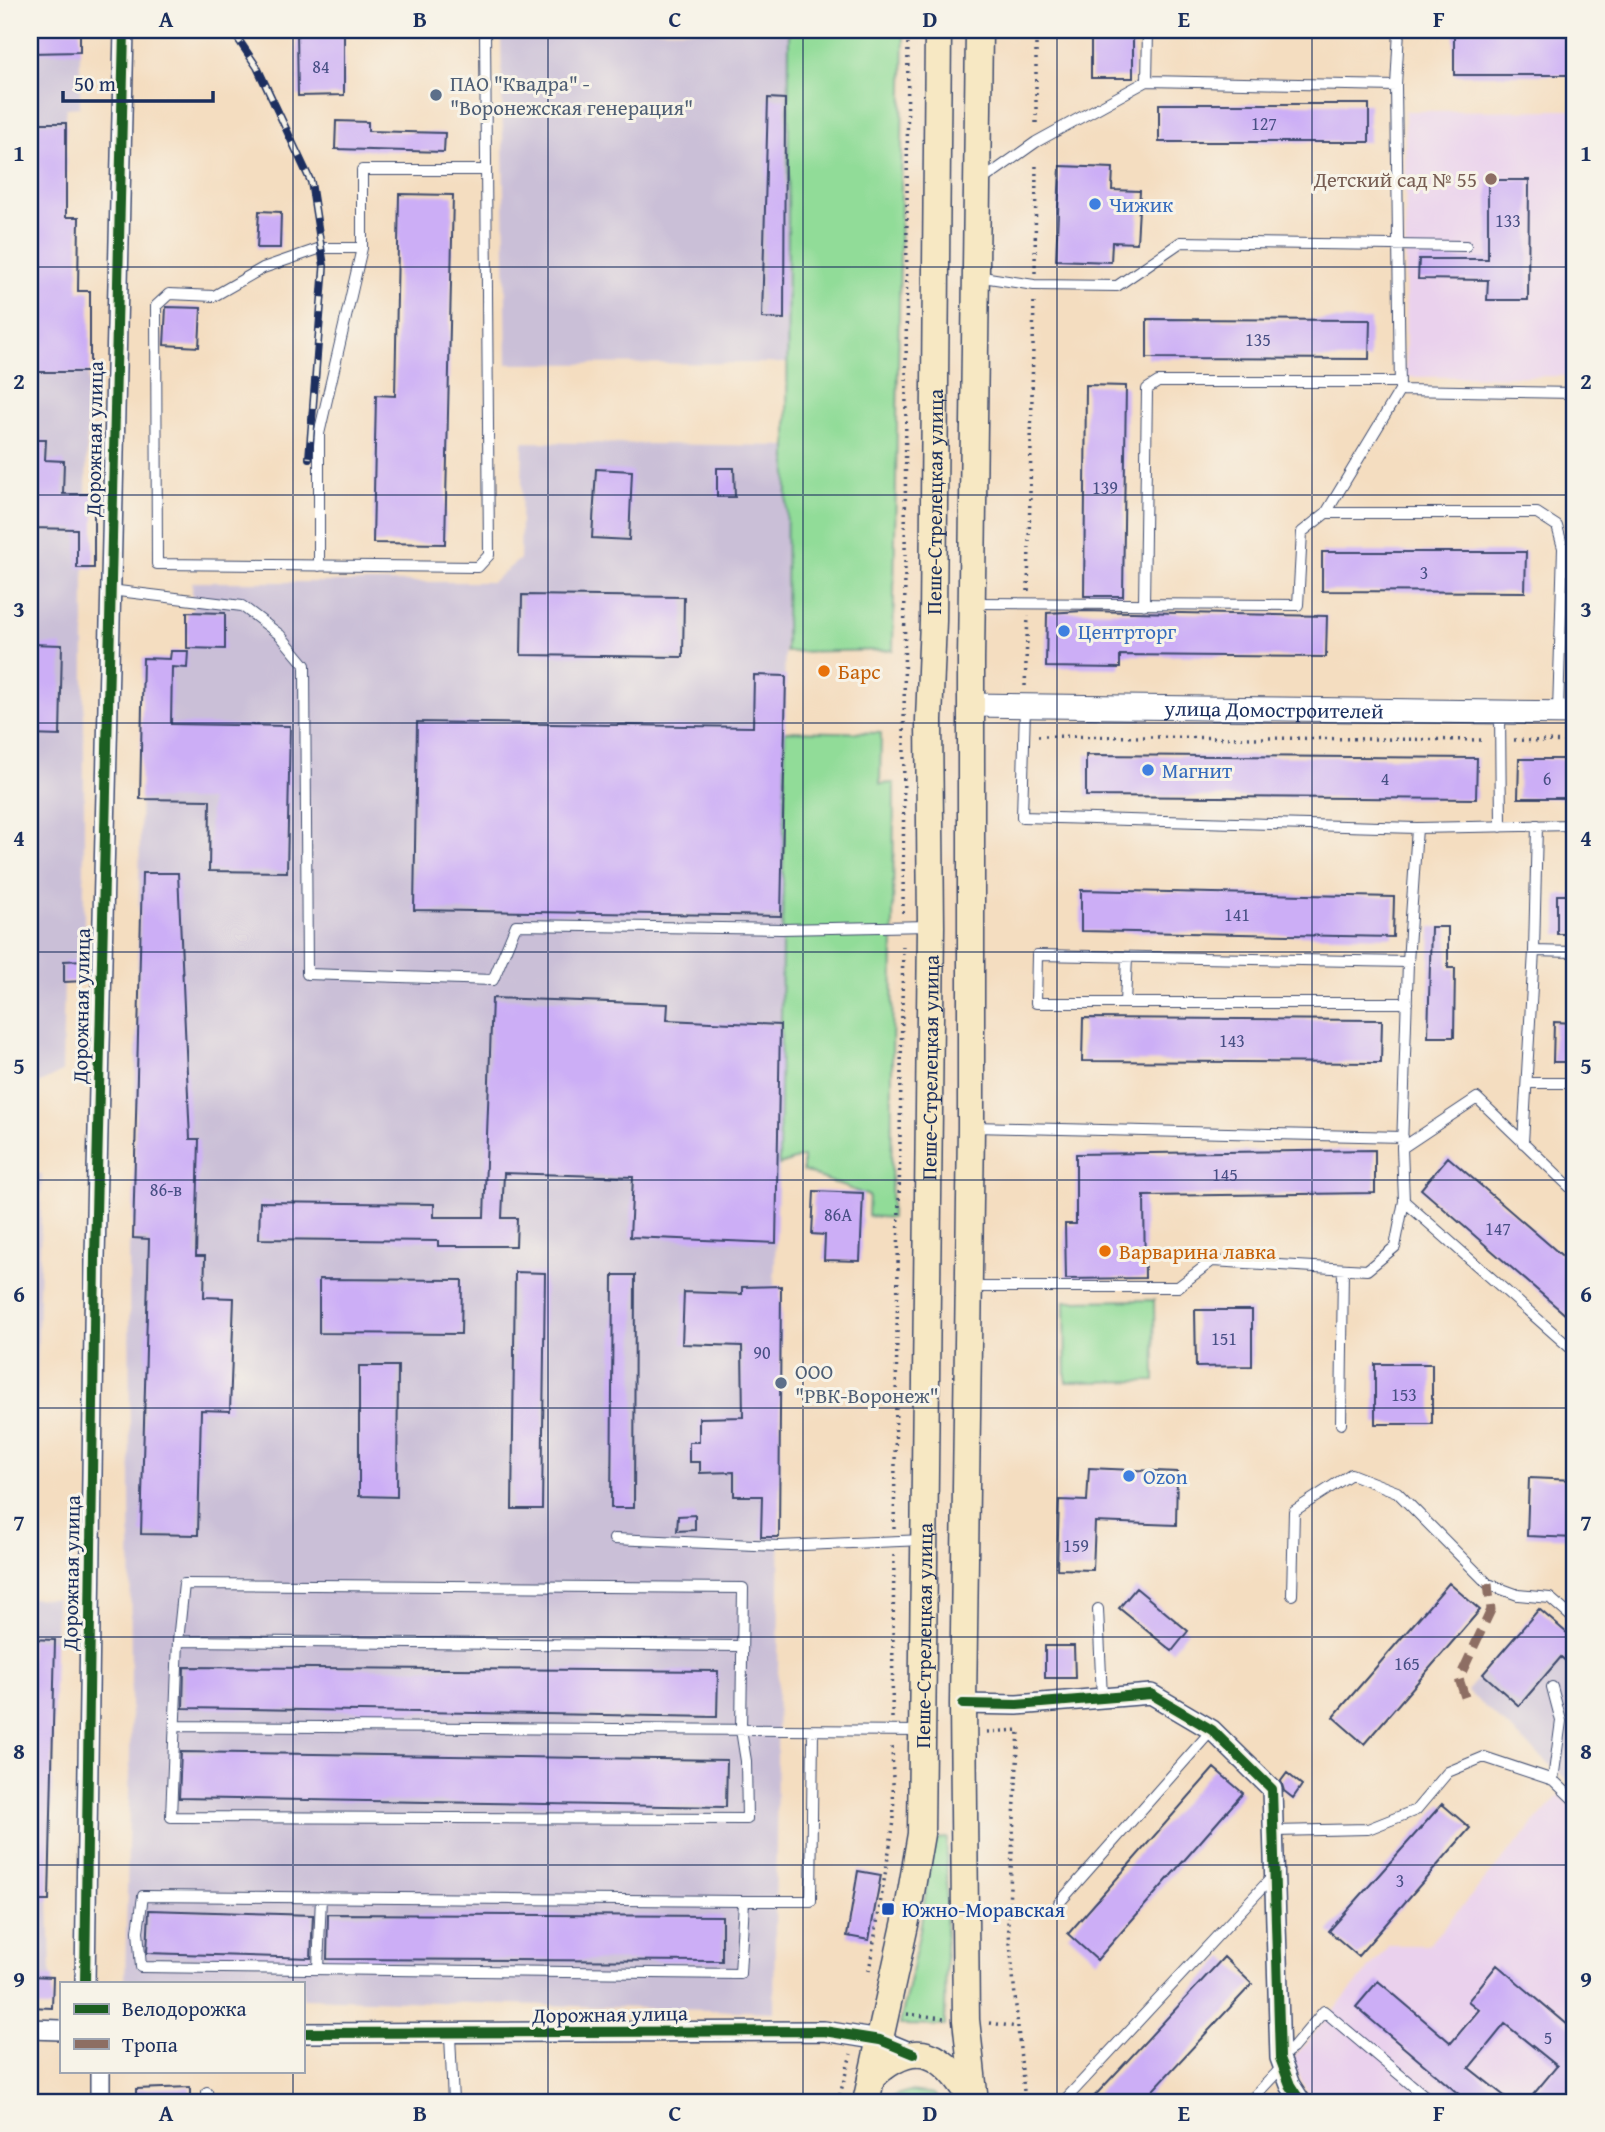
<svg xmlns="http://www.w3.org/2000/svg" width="1605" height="2132" viewBox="0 0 1605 2132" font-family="'Gentium Book Plus',serif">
  <rect width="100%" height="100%" fill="#f7f3e8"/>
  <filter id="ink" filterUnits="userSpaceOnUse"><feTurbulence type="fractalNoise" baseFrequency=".0143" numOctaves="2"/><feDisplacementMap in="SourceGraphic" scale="14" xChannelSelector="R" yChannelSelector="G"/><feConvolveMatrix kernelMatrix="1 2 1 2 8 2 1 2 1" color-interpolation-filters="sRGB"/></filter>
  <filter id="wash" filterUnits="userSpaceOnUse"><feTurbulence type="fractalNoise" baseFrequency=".00686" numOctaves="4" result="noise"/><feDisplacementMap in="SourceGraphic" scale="28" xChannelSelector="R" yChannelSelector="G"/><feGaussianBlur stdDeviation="1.57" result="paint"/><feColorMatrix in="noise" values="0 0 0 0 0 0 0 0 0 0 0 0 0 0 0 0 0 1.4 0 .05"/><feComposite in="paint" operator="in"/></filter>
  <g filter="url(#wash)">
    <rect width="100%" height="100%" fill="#f4ddc0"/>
    <!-- built -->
    <path fill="#ead1ed" d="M1575 110V376L1406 377 1405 111Z
      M1559 1795 1575 1810V2102H1312L1292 2060 1389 1945H1428Z"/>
    <!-- industrial -->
    <path fill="#cabfd7" d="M30 30H80V107L66 108V217L68 291H90L86 493 94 494V568H84V960L64 982 62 1072 36 1085 35 1173 42 1174 33 1533H30Z
      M501 30H789L787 363 507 364Z
      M523 442 787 446 779 1165 774 1286H781L780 1496H772L771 1508H780L774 2012 303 1998V1983H125L131 1709 129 1244 133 1238 143 658 170 659 171 651H187V612H192V582H492L520 559Z
      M30 1598 56 1599 49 1901 52 2008 30 2007Z
      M1539 1609 1575 1640V1787L1467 1691Z"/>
    <!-- green -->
    <path fill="#91dc98" stroke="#56867b" stroke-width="2" d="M789 30H904L893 650 786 652Z
      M785 731 881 733 880 784 894 783 891 1218 868 1216 869 1196 803 1171V1157L779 1165Z
      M1154 1300 1155 1381 1066 1382 1065 1301Z
      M947 1838 945 2026 900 2025 920 1930 934 1839Z
      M910 2091 934 2094 941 2102H887L896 2095Z"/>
    <g id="blocks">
      <!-- building -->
      <path fill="#ccaef6" d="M30 30H80V52L30 53Z
        M297 30H344V95L298 96Z
        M1091 30H1133V78H1091Z
        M1454 30H1575V75H1454Z
        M768 98 785 99 784 319 762 318Z
        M1159 104H1369V142H1159Z
        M336 121 368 122V131L445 133 444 152 335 149Z
        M30 123H66V217H79L78 291H90V372H30Z
        M1060 166 1113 168 1112 190 1140 191 1137 243 1112 242 1111 262 1056 260Z
        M1488 180H1529L1528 300H1487L1488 280 1418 279 1419 259H1488Z
        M399 194 453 195 445 544 373 543 376 395 395 396Z
        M259 211 281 212 280 248H257Z
        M166 307 201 308 199 347 164 345Z
        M1147 319 1370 320 1369 359 1147 358Z
        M1086 385 1126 386 1123 596H1084Z
        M30 440H46L45 460 64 461 63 494H94V568H77V529L30 528Z
        M717 468H734L735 497H717Z
        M596 469 632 471 629 540 592 538Z
        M1322 552H1526L1525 592 1322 591Z
        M522 595 684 597 683 657 521 655Z
        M1083 611 1327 616 1326 657 1120 655V668L1046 667 1047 613Z
        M187 612 225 613V649L187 648Z
        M30 644 62 645 60 736 30 735Z
        M171 651H188L187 668 172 667 171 724 290 726 287 872 209 871 210 800 140 799 143 658 170 659Z
        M754 675 786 676 781 916 414 910 417 722 753 727Z
        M1086 755 1477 758 1476 799 1086 796Z
        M1519 759H1575V798H1518Z
        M142 873H178L190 1139H199L196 1256H205L204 1297 234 1298 230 1411 201 1410 198 1535 141 1534 149 1239 133 1238Z
        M1081 890 1394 897 1393 937 1081 931Z
        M1557 895H1575V934H1557Z
        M1431 927H1448V968H1455L1454 1037H1428Z
        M84 960 85 981 64 982V961Z
        M492 998 668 1004 667 1020 780 1025 776 1243 630 1237 633 1177 504 1173 502 1218H517L516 1246H438V1241L259 1239 260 1202 434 1204V1217H484Z
        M1083 1018 1382 1020 1381 1063 1082 1061Z
        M1554 1022 1575 1023V1062H1553Z
        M1375 1150V1193L1144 1196 1145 1278 1066 1279 1065 1224H1076V1154Z
        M1448 1157 1575 1267V1323L1421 1189Z
        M814 1191 863 1193 860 1261 824 1260 825 1235 812 1234Z
        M515 1272 545 1273 542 1509H512Z
        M613 1275H635L634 1508H611Z
        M319 1279 462 1280 461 1334 319 1333Z
        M781 1286 779 1537H761L762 1496H734V1472L700 1473V1462H689V1442H699V1418L743 1417 742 1346 682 1344 684 1292 742 1294V1287Z
        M1195 1310H1252V1366L1196 1367Z
        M1375 1364H1432V1424H1375Z
        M359 1366H398L397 1497 359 1496Z
        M1089 1468 1177 1472 1176 1525 1095 1522 1093 1570 1057 1569 1059 1500 1087 1501Z
        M1529 1478 1575 1480V1538L1527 1536Z
        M695 1515V1530L677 1531 678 1516Z
        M1449 1583 1480 1610 1364 1744 1333 1717Z
        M1136 1588 1188 1631 1172 1651 1119 1608Z
        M1539 1609 1575 1640V1669L1561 1657 1519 1706 1483 1674Z
        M30 1639 55 1640 49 1901H30Z
        M1045 1646H1074L1075 1678H1045Z
        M184 1667 718 1671 717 1717 183 1708Z
        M181 1752 727 1760 726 1807 179 1798Z
        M1214 1768 1243 1793 1097 1960 1068 1934Z
        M1287 1773 1302 1785 1293 1798 1284 1791 1281 1781Z
        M1442 1804 1470 1828 1358 1956 1329 1931Z
        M858 1871 881 1875 869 1940 847 1936Z
        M149 1910 313 1915 311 1958 147 1953Z
        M328 1914 722 1916V1961L327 1959Z
        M1224 1957 1252 1984 1142 2102H1089Z
        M1497 1965 1575 2031V2102H1527L1557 2066 1505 2024 1469 2068 1512 2102H1468L1356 2007 1378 1981 1451 2043 1479 2010 1468 2001Z
        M30 1976 53 1977 52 2008 30 2007Z
        M190 2087V2102H136V2089Z"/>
    </g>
  </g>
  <g filter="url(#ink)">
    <use href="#blocks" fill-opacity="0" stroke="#3c496d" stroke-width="2"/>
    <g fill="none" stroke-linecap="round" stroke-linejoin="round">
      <defs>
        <path id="service" d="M1148 30 1147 81 1396 86
          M981 181 1036 142 1147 81
          M362 248H321L263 268 214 296 169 294 156 306 157 564 478 567 489 555 485 30
          M976 276 1034 285 1117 286 1181 242 1466 246
          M1400 390 1575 393
          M1326 513 1400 390 1396 86 1399 30
          M319 566V434L362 248V170H486
          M110 590 242 606 280 635 305 665 307 974 493 980 516 925 781 929 930 926
          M973 603 1298 605 1302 532 1326 513H1537L1557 526 1563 548 1558 711
          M1144 605 1147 389 1158 382H1400
          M1025 706 1022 817 1417 828 1575 825
          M1500 713 1501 827
          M1534 951 1575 952
          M1125 1003 1127 957
          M1407 1003H1036L1037 955 1408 962
          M1527 1083H1575
          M973 1127 1403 1137
          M1523 1143 1534 951 1537 825
          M1402 1148 1477 1098 1575 1192
          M1404 1201 1575 1352
          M969 1287H1178L1212 1261 1367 1270 1395 1247 1404 1201 1402 1148 1408 962 1417 828
          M1341 1424 1343 1269
          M614 1539 779 1546 924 1540
          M184 1584 743 1588 741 1730 746 1761 747 1819 171 1817 178 1641Z
          M1292 1595 1294 1511 1351 1474 1397 1492 1488 1584 1518 1595 1550 1598 1575 1620
          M1098 1609 1102 1698
          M178 1641 742 1646
          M1552 1687 1561 1721 1553 1780
          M176 1726 922 1731
          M1274 1831 1368 1829 1416 1810 1448 1772 1484 1757 1553 1780 1575 1801
          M744 1901 740 1974 141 1967 138 1931 143 1896 744 1901H811L813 1731
          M1059 1903 1212 1730
          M318 1969 321 1897
          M450 2035 453 2102
          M1280 2057 1293 2048 1324 2011 1432 2102
          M207 2092 210 2102
          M1063 2102 1274 1875
          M1249 2102 1283 2066"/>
        <path id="minor" d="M963 1704 1017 1705 1151 1694 1212 1730 1272 1789 1280 2058 1290 2085 1301 2102
          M85 1983 95 1257 124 30
          M30 2029 61 2030
          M303 2033 824 2031 880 2040 914 2054
          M100 2102V2071"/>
        <g id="tertiary">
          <path id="s1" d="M973 705 1575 713"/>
        </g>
        <g id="secondary">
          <path d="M871 2078C917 2035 944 2053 973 2101"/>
          <path id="s2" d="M866 2102 907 1916 921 1834 931 926 929 720 933 621 938 30"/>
          <path d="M975 2102 966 2020 963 1704 971 1127V661L979 30"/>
        </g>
      </defs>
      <!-- service casing -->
      <use href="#service" stroke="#3c496d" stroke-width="12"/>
      <!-- minor casing -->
      <use href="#minor" stroke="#3c496d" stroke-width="22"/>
      <!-- tertiary casing -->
      <use href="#tertiary" stroke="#3c496d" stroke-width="25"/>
      <!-- secondary casing -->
      <use href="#secondary" stroke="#3c496d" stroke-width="29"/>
      <!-- path -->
      <path stroke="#3c496d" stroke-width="3.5" stroke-dasharray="2 5" stroke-linecap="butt" d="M1036 30V126
        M1035 273 1036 161
        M1028 591 1034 298
        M1025 686 1028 616
        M1038 736 1486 740
        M1514 740 1575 742
        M903 913 908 30
        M894 1529 903 942
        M892 1718 894 1554
        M987 1732 1019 1730 1008 1922 1025 2102
        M869 1971 894 1821 892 1743
        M907 2014 944 2018
        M990 2023 1017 2027
        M838 2102 851 2054"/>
      <!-- service -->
      <use href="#service" stroke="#fff" stroke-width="10"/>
      <!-- minor -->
      <use href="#minor" stroke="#fff" stroke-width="19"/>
      <!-- tertiary -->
      <use href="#tertiary" stroke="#fff" stroke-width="23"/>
      <!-- secondary -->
      <use href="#secondary" stroke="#f7e8c3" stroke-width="26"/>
      <defs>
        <path id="rail" d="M232 30 257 67 311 182 324 266 309 458"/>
      </defs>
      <!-- rail casing -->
      <use href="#rail" stroke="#1b2f5e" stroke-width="8"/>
      <!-- rail -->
      <use href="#rail" stroke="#f7f3e8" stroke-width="5" stroke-dasharray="16" stroke-linecap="butt"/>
      <!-- quiet -->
      <path stroke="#8d6e63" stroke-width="9" stroke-dasharray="18 9" stroke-linecap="butt" d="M1465 1697 1459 1679 1491 1610 1488 1584"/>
      <defs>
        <path id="cycleway" d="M963 1704 1017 1705 1151 1694 1212 1730 1272 1789 1280 2058 1290 2085 1301 2102
          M85 1983 95 1257 124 30
          M303 2033 824 2031 880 2040 914 2054"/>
      </defs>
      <!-- cycleway casing -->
      <use href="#cycleway" stroke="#f7f3e8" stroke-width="15"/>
      <!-- cycleway -->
      <use href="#cycleway" stroke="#1b5e20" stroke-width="10"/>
    </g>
  </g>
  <!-- grid -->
  <path fill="none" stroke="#1b2f5e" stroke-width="2" stroke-opacity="0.55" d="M293 30V1983M548 30V2102M803 30V2102M1057 30V2102M1312 30V2102M30 267H1575M30 495H1575M30 723H1575M30 952H1575M30 1180H1575M30 1408H1575M30 1637H1575M30 1865H1575M293 2071V2102"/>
  <!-- markers -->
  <g fill="#5c6f8a" stroke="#f7f3e8" stroke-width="2.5">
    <circle cx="436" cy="95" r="7"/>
    <circle cx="781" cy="1383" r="7"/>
  </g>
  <circle fill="#8d6e63" stroke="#f7f3e8" stroke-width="2.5" cx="1491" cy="179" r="7"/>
  <g fill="#3f7fe0" stroke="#f7f3e8" stroke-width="2.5">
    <circle cx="1095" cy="204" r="7"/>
    <circle cx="1064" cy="631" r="7"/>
    <circle cx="1148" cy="770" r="7"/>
    <circle cx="1129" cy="1476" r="7"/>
  </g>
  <g fill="#e8710a" stroke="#f7f3e8" stroke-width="2.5">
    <circle cx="824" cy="671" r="7"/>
    <circle cx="1105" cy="1251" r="7"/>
  </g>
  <rect fill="#1a4fb4" stroke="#f7f3e8" stroke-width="2.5" x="881" y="1902" width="14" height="14" rx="3.5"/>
  <g text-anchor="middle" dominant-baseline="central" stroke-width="6" stroke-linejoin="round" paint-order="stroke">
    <!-- number labels -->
    <g font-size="18" fill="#474f84">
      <text x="321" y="66">84</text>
      <text x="1264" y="123">127</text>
      <text x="1508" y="220">133</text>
      <text x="1258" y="339">135</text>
      <text x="1105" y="487">139</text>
      <text x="1424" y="572">3</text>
      <text x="1385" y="778">4</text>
      <text x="1547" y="778">6</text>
      <text x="1237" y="914">141</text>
      <text x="1232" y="1040">143</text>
      <text x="1225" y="1174">145</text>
      <text x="166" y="1189">86-в</text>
      <text x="838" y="1214">86А</text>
      <text x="1498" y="1228">147</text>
      <text x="1224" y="1338">151</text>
      <text x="762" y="1352">90</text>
      <text x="1404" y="1394">153</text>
      <text x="1076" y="1545">159</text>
      <text x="1407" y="1663">165</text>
      <text x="1400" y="1880">3</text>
      <text x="1548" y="2037">5</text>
    </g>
    <!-- service labels -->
    <g font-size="21" fill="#4e5e75" stroke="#f7f3e8" text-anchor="start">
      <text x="450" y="83">ПАО "Квадра" -<tspan x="450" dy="24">"Воронежская генерация"</tspan></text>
      <text x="795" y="1371">ООО<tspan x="795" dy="24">"РВК-Воронеж"</tspan></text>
    </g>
    <!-- education labels -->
    <g font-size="21" fill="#785e54" stroke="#f7f3e8" text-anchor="end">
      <text x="1477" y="179">Детский сад № 55</text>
    </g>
    <!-- shop labels -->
    <g font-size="21" fill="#366cbe" stroke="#f7f3e8" text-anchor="start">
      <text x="1109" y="204">Чижик</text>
      <text x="1078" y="631">Центрторг</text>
      <text x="1162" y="770">Магнит</text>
      <text x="1143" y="1476">Ozon</text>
    </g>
    <!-- street labels -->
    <g font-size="21" fill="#1b2f5e" stroke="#f7f3e8">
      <text transform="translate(94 439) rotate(-89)">Дорожная улица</text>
      <text stroke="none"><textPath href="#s2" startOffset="1606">Пеше-Стрелецкая улица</textPath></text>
      <text stroke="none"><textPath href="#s1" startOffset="301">улица Домостроителей</textPath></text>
      <text transform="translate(81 1006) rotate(-89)">Дорожная улица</text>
      <text stroke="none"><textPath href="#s2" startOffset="1040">Пеше-Стрелецкая улица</textPath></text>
      <text transform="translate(71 1573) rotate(-89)">Дорожная улица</text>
      <text stroke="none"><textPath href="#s2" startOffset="472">Пеше-Стрелецкая улица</textPath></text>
      <text transform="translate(610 2014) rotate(-1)">Дорожная улица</text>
    </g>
    <!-- food labels -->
    <g font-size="21" fill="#c56008" stroke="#f7f3e8" text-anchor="start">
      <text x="838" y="671">Барс</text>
      <text x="1119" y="1251">Варварина лавка</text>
    </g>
    <!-- transit labels -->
    <g font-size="21" fill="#164399" stroke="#f7f3e8" text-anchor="start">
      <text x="902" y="1909">Южно-Моравская</text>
    </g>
  </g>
  <!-- margin -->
  <rect width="1605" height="2132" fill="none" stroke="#f7f3e8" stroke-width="77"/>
  <!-- legend -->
  <rect x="60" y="1982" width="245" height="91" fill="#f7f3e8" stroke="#9fa5b1" stroke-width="2"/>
  <rect x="74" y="2004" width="35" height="10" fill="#1b5e20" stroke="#9fa5b1" stroke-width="2"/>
  <text x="122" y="2016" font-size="21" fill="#1b2f5e">Велодорожка</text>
  <rect x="74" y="2039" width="35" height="10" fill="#8d6e63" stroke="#9fa5b1" stroke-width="2"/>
  <text x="122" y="2052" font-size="21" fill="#1b2f5e">Тропа</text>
  <!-- scale -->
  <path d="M63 91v10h150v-10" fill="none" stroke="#1b2f5e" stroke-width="3.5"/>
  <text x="74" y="91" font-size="21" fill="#1b2f5e" stroke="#f7f3e8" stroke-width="5" paint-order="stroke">50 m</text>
  <rect x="38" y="38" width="1528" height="2056" fill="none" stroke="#1b2f5e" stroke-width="2.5"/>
  <g font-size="23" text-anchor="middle" font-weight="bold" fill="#1b2f5e">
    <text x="166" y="27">A</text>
    <text x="420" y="27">B</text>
    <text x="675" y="27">C</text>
    <text x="930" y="27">D</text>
    <text x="1184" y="27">E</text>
    <text x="1439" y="27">F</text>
    <text x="19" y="161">1</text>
    <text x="1586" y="161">1</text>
    <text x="19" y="389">2</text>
    <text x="1586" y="389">2</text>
    <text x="19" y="617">3</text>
    <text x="1586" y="617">3</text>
    <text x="19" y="846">4</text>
    <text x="1586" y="846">4</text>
    <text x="19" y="1074">5</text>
    <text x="1586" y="1074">5</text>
    <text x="19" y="1302">6</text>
    <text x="1586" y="1302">6</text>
    <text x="19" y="1531">7</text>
    <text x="1586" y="1531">7</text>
    <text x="19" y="1759">8</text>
    <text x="1586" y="1759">8</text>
    <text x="19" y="1987">9</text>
    <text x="1586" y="1987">9</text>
    <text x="166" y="2121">A</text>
    <text x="420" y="2121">B</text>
    <text x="675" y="2121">C</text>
    <text x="930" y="2121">D</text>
    <text x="1184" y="2121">E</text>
    <text x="1439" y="2121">F</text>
  </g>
</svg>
